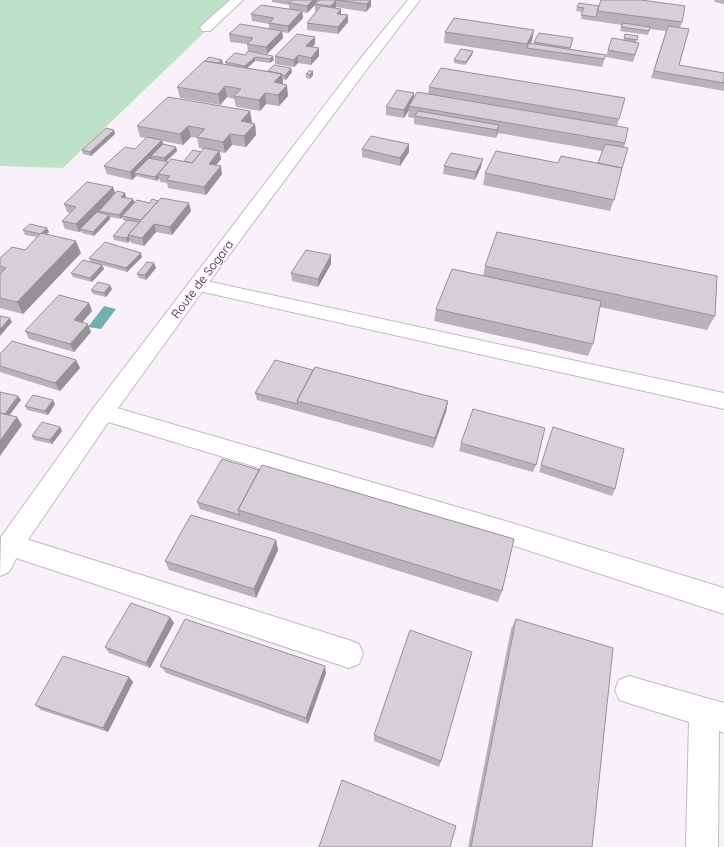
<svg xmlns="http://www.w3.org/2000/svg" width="724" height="847" viewBox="0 0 724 847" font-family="Quicksand,sans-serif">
  <rect width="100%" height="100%" fill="#f9f1f9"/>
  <!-- green -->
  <path fill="#bde2c9" d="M0 0H238L63 168 0 166Z"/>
  <!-- water -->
  <path fill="#72b0b0" d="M104 306 116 309 101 329 88 327Z"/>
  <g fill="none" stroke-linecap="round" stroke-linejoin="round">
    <defs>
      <path id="minor" d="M230 0H243L210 31H202L200 28 202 25Z
        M197 279 724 393V409L190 289 188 285 190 281Z
        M103 404 502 520 724 588V614L502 542 95 418 92 412 95 406Z
        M10 534 349 640 359 644 363 654 359 664 349 668 10 556 1 553V537Z
        M629 676 724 703V733L719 731 718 847H686L689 722 619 700 615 690 619 680Z"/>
      <path id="major" d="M408 0H420L370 65 204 289 111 418 19 553 9 572 0 576 1 537 95 406 360 59Z"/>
    </defs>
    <!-- minor casing -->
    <use href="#minor" stroke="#c1b9c1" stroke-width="2"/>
    <!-- major casing -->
    <use href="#major" stroke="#c1b9c1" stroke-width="2"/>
    <!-- minor -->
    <use href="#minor" fill="#fff" fill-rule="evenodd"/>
    <!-- major -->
    <use href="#major" fill="#fff" fill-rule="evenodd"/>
  </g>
  <!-- wall -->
  <path fill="#b9b2b9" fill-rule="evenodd" d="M272 0H371V6L366 12 336 7 335 8 341 9V14L348 15V22L338 34 307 30V23L316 11H315V5L307 13 302 12 303 18 288 33 282 32 283 38 267 54 248 51 247 44 230 42 229 34 269 29V24L252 21 251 14 289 9V5L272 2Z
    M715 0H724V4L714 2Z
    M577 7 682 22 680 28 679 65 724 73V91L651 78 666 31 650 29 648 35 620 31 622 25 581 19 583 12 576 11Z
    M534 30 532 40 531 43 534 44V42L573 38 570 49 606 55 602 67 444 43 445 32Z
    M638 36 636 42 639 43 633 62 606 57 608 50 623 40 624 38Z
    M315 44 312 47 319 48V56L311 65 298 63 294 67 275 64V56Z
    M473 51 472 55 465 65 454 63V60Z
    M245 55 274 60 270 63 255 61 247 68 268 71 292 72 286 80 283 79V84L288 96 279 106 266 104 260 111 236 107 234 99 227 97 220 105 180 98 177 87 223 64H222L226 65 225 62Z
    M313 71V75L310 79 306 78V74Z
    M429 87 619 119 617 126 625 143 614 200 610 211 483 185 485 173 558 163H598L602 151 498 133 496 138 414 124V118L408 117 409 110 404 118 386 115V107L414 98 428 94Z
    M252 122 251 123 255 124 256 135 246 147 232 145 225 153 220 152 221 159 216 165 222 174 206 195 168 188 167 183 160 182 159 178 157 181 136 176 132 180 107 174 104 166 135 149 146 138 140 137 137 126ZM191 137 197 138 199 148 204 149 201 152 184 161 168 162H166L177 151 176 147 163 144 162 141 183 145Z
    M115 134 91 156 83 154 82 150Z
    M362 149 409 152 400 166 362 157Z
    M444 166 481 167 475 180 443 174Z
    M113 187 115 194 125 193 126 197 125 198 133 199 134 203 191 211 172 235 156 232 144 246 131 243 130 240 128 243 114 240 113 236 126 221 123 220 122 217 121 219 109 217 110 219 94 236 82 233 81 231 79 232 65 229 62 221 70 213 67 212 64 204Z
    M23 230 49 232 46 234 81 253 23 314 0 308V258L25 250 37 237 25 235Z
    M142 257 127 272 102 265 104 269 92 282 73 277 71 273 91 262 89 258Z
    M154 263 156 268 146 280 139 278 137 274Z
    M331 264 318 287 292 281 291 273Z
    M485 266 715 316 707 330 600 307 593 344 588 356 434 321 436 309 483 276Z
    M112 289 106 297 93 294 91 290Z
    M89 303 92 311 82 323 91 332 74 352 29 339 25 331Z
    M0 354 76 360 80 368 60 391 0 372Z
    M313 370 448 401 446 412 433 448 257 400 255 393Z
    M55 404 48 415 27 410 25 406Z
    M60 427 62 431 52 444 34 440 32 436Z
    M553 427 615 489 612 496 539 472Z
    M461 443 536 465 533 472 459 451Z
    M222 459 502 591 498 602 200 509 197 502Z
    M276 540 278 550 256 598 169 570 165 561Z
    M516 619 592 847H468L511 629Z
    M174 623 150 668 109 653 105 647Z
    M160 666 326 673 308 724 166 673Z
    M129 677 133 682 108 732 41 710 35 705Z
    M374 735 441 761 439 767 374 741Z"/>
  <!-- shaded-wall -->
  <path fill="#969196" d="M313 0H320L315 4V5L307 13V6Z
    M336 0V7L331 13V6Z
    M370 0H371V6L366 12 367 4Z
    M341 9V16L337 14Z
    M302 11 303 18 288 33V26Z
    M348 15V22L338 34V27Z
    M534 30 532 40 529 48H527V44Z
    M282 31 283 38 267 54 266 47Z
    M315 37V44L307 53 306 46Z
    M319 48V56L311 65V58Z
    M473 51 472 55 465 65 466 62Z
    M298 55V63L294 67V60Z
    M273 56 274 60 270 63V59Z
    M255 57V61L245 70V66Z
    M222 60 223 64 218 68V64Z
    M291 68 292 72 286 80 285 76Z
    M313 71V75L310 79V75Z
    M282 74 283 85 274 82Z
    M287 85 288 96 279 106 278 95Z
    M225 86 227 97 220 105 218 94Z
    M265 93 266 104 260 111 259 100Z
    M414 93V101L409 106V110L404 118V110Z
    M250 111 252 122 243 132 241 121Z
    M255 124 256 135 246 147 244 136Z
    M499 125 498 133 496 138 497 130Z
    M188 126 191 137 183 145 180 134Z
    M114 130 115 134 91 156 90 152Z
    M230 134 232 145 225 153 223 142Z
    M162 140 164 148 151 156 152 160 134 173 136 176 132 180 130 172Z
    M409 144V152L400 166V158Z
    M176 147 177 151 165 162 164 158Z
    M219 151 221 159 211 172 209 164Z
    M483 159 481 167 475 180 476 172Z
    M221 166 222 174 206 195 204 187Z
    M158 174 159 178 157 181 155 177Z
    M113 187 116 195 99 211V212L82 229H80L81 231 79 232 76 224Z
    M125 193 126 197 122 201 121 197Z
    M133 199 135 203 122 216V217L121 219 119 215Z
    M189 203 191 211 172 235 170 227Z
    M109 215 110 219 94 236 93 232Z
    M154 224 156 232 144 246 142 238Z
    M47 228 49 232 42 238 40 234Z
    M129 236 130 240 128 243 126 238Z
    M76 241 81 253 23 314 17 302Z
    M141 253 142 257 127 272 126 268Z
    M331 255V264L318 287V279Z
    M154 263 156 268 146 280 145 275Z
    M102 265 104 269 92 282 90 278Z
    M110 285 112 289 106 297 104 293Z
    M89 303 92 311 77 328 74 320Z
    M10 318 12 322 0 336V329Z
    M88 324 91 332 74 352 70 344Z
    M76 360 80 368 60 391 55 383Z
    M18 396 21 400 5 421 3 417Z
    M53 400 55 404 48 415 45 411Z
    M448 401 446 412 433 448 435 438Z
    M17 417 22 425 0 456V441Z
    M60 427 62 431 52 444 50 440Z
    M276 540 278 550 256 598 254 589Z
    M170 617 174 623 150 668 146 663Z
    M325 666 326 673 308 724 306 718Z
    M129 677 133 682 108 732 103 728Z"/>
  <!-- building -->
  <path fill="#d7cfd7" stroke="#969196" d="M292 0H313L307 6 289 3Z
    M318 0H370L367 4 336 0 331 6 315 4Z
    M601 0H641L685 6 682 22 597 11Z
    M579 3 599 6 596 17 581 15 584 8 577 7Z
    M261 5 302 11 288 26 269 23 274 18 251 14Z
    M321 6 341 9 337 14 348 15 338 27 307 23Z
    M454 18 534 30 527 44 445 32Z
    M623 23 650 27 649 31 621 27Z
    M240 24 282 31 266 47 247 44 253 38 229 34Z
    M668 26 689 29 679 65 724 73V83L654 71Z
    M539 33 573 38 570 48 534 42Z
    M297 34 315 37 306 46 319 48 311 58 298 55 294 60 275 56Z
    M625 34 638 36 637 40 624 38Z
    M612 38 639 43 635 55 608 50Z
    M529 43 606 55 604 59 527 48Z
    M461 49 473 51 466 62 454 60Z
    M248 51 273 56 270 59 255 57 245 66 225 62 235 53 245 55Z
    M209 57 222 60 218 63 205 61Z
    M204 61 282 74 274 82 287 85 278 95 265 93 259 100 234 96 241 89 225 86 218 94 177 87Z
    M274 65 291 68 285 76 282 75V74L268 71Z
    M441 68 625 98 619 119 429 87Z
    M309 71H313L310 75 306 74Z
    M397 90 414 93 404 110 386 107Z
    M417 92 628 128 625 143 409 106Z
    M168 97 250 111 241 121 255 124 244 136 230 134 223 142 197 137 205 129 188 126 180 134 137 126Z
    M418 111 499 125 497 130 415 116Z
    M106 128 114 130 90 152 82 150Z
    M371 136 409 144 400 158 362 149Z
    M147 137 162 140 130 172 104 166 125 147 135 149Z
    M163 144 176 147 164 158 151 156Z
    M605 144 628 148 622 168 598 163Z
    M204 148 219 151 209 164 221 166 204 187 166 180 170 176 158 174 171 159 192 163Z
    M193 150 201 152 192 163 184 161Z
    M496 151 558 163 561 156 622 168 614 200 485 173Z
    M451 153 483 159 476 172 444 166Z
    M149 158 168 162 155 177 134 173Z
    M87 182 113 187 76 224 62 221 76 207 64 204Z
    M117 191 125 193 121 197 133 199 119 215 99 211Z
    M161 198 189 203 170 227 154 224 142 238 128 235Z
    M152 199 158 201 141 220 122 216 137 200 150 203Z
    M97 212 109 215 93 232 80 229Z
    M127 220 140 222 128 235 129 236 126 238 113 236Z
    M30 224 47 228 40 234 23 230Z
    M497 232 717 276 715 316 485 266Z
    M41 233 76 241 17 302 0 298V274L6 268 0 266V258L12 247 25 250Z
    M105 242 141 253 126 268 89 258Z
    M306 250 331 255 318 279 291 273Z
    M83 260 102 265 90 278 71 273Z
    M147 262 154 263 145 275 137 274Z
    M452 269 601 301 593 344 436 309Z
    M98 282 110 285 104 293 91 290Z
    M59 295 89 303 74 320 88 324 70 344 25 331Z
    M0 316 10 318 0 329Z
    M12 341 76 360 55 383 0 366V354Z
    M275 360 313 370 297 401 298 404 255 393Z
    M315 367 448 401 435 438 297 401Z
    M0 392 18 396 5 414 0 413Z
    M33 395 53 400 45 411 25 406Z
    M473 409 545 428 536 465 461 443Z
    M0 413 17 417 0 441Z
    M42 422 60 427 50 440 32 436Z
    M553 427 624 449 615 489 541 465Z
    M222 459 259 470 238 510 240 515 197 502Z
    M262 465 514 539 502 591 238 510Z
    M191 515 276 540 254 589 165 561Z
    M131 603 170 617 146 663 105 647Z
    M185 619 325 666 306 718 160 666Z
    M516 619 613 648 592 847H471Z
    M410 630 472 652 441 761 374 735Z
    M63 656 129 677 103 728 35 705Z
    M342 780 456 826 450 847H319Z"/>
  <g text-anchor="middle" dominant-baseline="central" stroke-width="3" stroke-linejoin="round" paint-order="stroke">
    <!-- street labels -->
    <g font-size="12" fill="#343134" stroke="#f9f1f9">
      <text transform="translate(202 279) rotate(-53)">Route de Sogara</text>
    </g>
  </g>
</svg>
